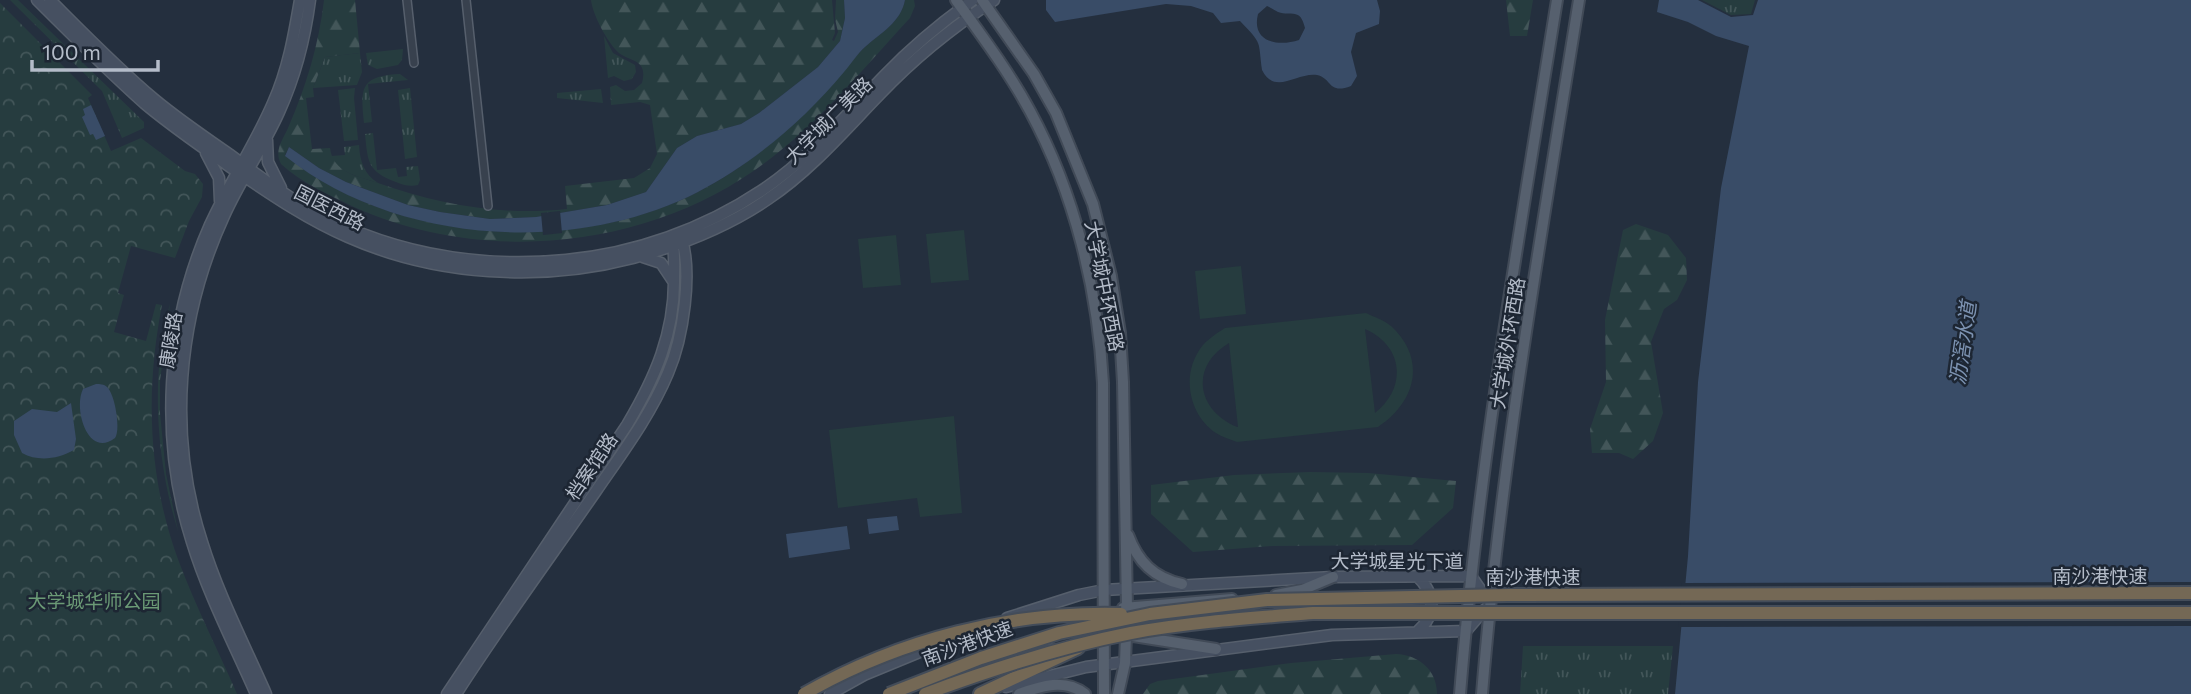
<svg xmlns="http://www.w3.org/2000/svg" width="2191" height="694" viewBox="0 0 2191 694" font-family="Commissioner,'Noto Sans SC',sans-serif">
  <defs>
    <pattern id="grass-tufts" width="24" height="20" patternUnits="userSpaceOnUse" patternTransform="scale(1.75)"><rect width="24" height="20" fill="#263c3f"/><path d="M3 7l-1-3M5 7V3M7 7l1-3M15 17l-1-3M17 17v-4M19 17l1-3" fill="none" stroke="#435659"/></pattern>
    <pattern id="forest-firs" width="22" height="20" patternUnits="userSpaceOnUse" patternTransform="scale(1.75)"><rect width="22" height="20" fill="#263c3f"/><path d="M5 1l3.5 6h-7zM16 11l3.5 6h-7z" fill="#435659"/></pattern>
    <pattern id="park-crowns" width="20" height="18" patternUnits="userSpaceOnUse" patternTransform="scale(1.75)"><rect width="20" height="18" fill="#263c3f"/><path d="M2 6a3 3 0 1 1 6 0M12 15a3 3 0 1 1 6 0" fill="none" stroke="#435659"/></pattern>
  </defs>
  <rect width="100%" height="100%" fill="#242f3e"/>
  <!-- grass -->
  <path fill="url(#grass-tufts)" d="M10 0H18L144 122V128L122 138 102 91Z
    M1702 0H1755L1751 14 1731 15Z
    M604 36 613 53 635 65 636 72 632 79 624 81 614 76 608 78Z
    M403 49 402 60 398 65 377 69 368 65 366 53Z
    M360 53 362 72 357 85 313 88 325 57Z
    M400 74 408 80 368 84 372 122 364 123C360 87 361 76 400 74Z
    M355 88 354 98 358 140 344 141 338 90Z
    M410 88 417 157 405 159 398 90Z
    M601 89 603 103 557 98V93Z
    M373 133 377 170 396 168 398 177 407 176 406 167 418 166 420 180 418 185C410 187 403 185 396 182 367 171 368 162 365 134Z
    M359 145C360 162 364 174 378 183 361 177 339 174 331 156L345 155 344 147Z
    M170 304 160 381V413L166 474 178 531C156 460 150 375 170 304Z
    M1523 646H1673L1668 694H1520Z"/>
  <!-- forest -->
  <path fill="url(#forest-firs)" d="M324 0H355L360 53 325 57 313 88 314 97 306 98 312 149 330 148C333 173 358 176 378 183 440 205 502 216 567 209L565 186 634 178 650 168 657 154 650 105 640 102 611 105 610 87 616 85 625 91 634 90 642 83C649 56 626 63 615 49 605 37 593 15 591 0H832L835 33 832 40 834 41 838 32 835 19 836 0H844L845 18 840 41 818 67 759 113 741 124 697 136 677 148 646 192 607 205 536 217 490 219 440 212 408 205 346 182 319 168 289 147 285 155C392 244 575 255 698 192 754 163 803 120 844 71 851 63 857 54 865 47 881 33 901 22 905 0H914L915 6 910 18C861 71 814 129 755 170 640 250 482 264 354 207 330 195 301 183 281 164 274 151 282 141 288 128 306 87 319 44 324 0Z
    M1506 0H1533L1527 36H1510Z
    M1636 224 1668 235 1686 258 1687 280 1677 300 1664 309 1651 342 1663 413 1653 441 1633 459 1619 453H1592L1590 429 1606 382 1605 320 1623 230Z
    M1310 472 1368 473 1456 481 1453 508 1412 545 1272 546 1193 552 1151 514V485L1234 475Z
    M1396 654C1419 655 1437 670 1437 694H1143L1150 684 1158 681 1291 663Z"/>
  <!-- park -->
  <path fill="url(#park-crowns)" d="M0 3 92 95 88 98 111 151 141 138 185 171 195 174 203 184 202 197 189 221 175 258 131 246 118 293 124 295 114 332 146 341 156 304 162 305C145 392 148 479 179 562 196 607 218 650 237 694H0Z"/>
  <!-- garden -->
  <path fill="#263c3f" fill-rule="evenodd" d="M964 230 969 280 931 283 926 234Z
    M896 235 901 285 863 288 858 239Z
    M1241 266 1246 314 1200 319 1195 271Z
    M1366 313C1374 317 1384 320 1391 326 1427 359 1416 402 1378 427L1237 442C1230 439 1222 437 1216 433 1191 417 1182 380 1197 354 1203 342 1214 335 1225 328ZM1365 329C1404 346 1407 388 1375 413ZM1229 343 1238 427H1237C1197 410 1189 367 1229 343Z
    M954 416 962 513 920 517 917 498 838 508 829 430Z"/>
  <!-- water -->
  <path fill="#394c67" fill-rule="evenodd" d="M844 0H905C901 22 881 33 865 47 857 54 851 64 844 72 804 120 754 163 698 192 573 256 395 244 285 156L289 147 319 168 346 182 408 205 440 212 490 219 536 217 607 205 646 192 677 148 697 136 741 124 759 113 818 67 840 41 845 18Z
    M1046 0H1377L1380 11 1379 24 1356 33 1351 52 1357 76 1351 86C1328 95 1332 78 1317 75 1297 72 1275 96 1262 70 1258 40 1263 45 1240 21L1221 23 1213 13 1191 6 1166 4 1055 22 1046 10ZM1267 6C1271 8 1274 10 1278 12 1292 17 1300 7 1305 28L1299 40C1278 47 1251 42 1258 14Z
    M1659 0H1698L1731 17 1753 15 1758 0H2191V694H1675L1688 556 1698 382 1721 188 1749 46 1716 36 1688 22 1657 12Z
    M91 105 105 136 96 140 93 134 90 135 82 117 85 115 83 109Z
    M96 384C100 384 104 384 107 387 115 394 121 430 115 438 88 459 73 409 83 389Z
    M71 403 76 439 74 450C58 459 38 462 22 453L14 435V421L32 409 57 412Z
    M897 516 899 530 869 534 867 519Z
    M847 526 850 549 789 558 786 534Z"/>
  <!-- pier -->
  <path fill="#242f3e" d="M560 211 562 233 543 235 541 213Z
    M2191 582V626L1678 627 1682 583Z"/>
  <g fill="none" stroke-linecap="round" stroke-linejoin="round">
    <defs>
      <path id="street" d="M407 0 414 63
        M466 0 488 206"/>
      <path id="secondary" d="M37 0C72 35 107 70 144 103 170 125 198 144 226 164 266 191 304 218 348 237 436 276 541 282 633 258 681 245 727 227 768 199 811 170 844 131 880 94 914 58 953 27 994 0
        M50 0C84 34 117 68 154 99 178 119 203 136 229 154 253 172 276 189 301 204 382 252 474 269 566 260 634 254 704 229 761 191 809 159 845 116 885 75 912 47 942 22 973 0
        M267 140 268 162 281 188
        M206 153 219 178 220 201
        M643 257 661 263 673 281
        M1417 576C1435 593 1437 614 1418 631
        M1007 618 1079 595 1104 590 1333 577 1471 576 1487 599
        M1006 687 1086 667 1332 635 1466 631 1484 610
        M256 694C234 644 208 594 192 542 159 439 166 324 210 225 229 183 255 145 273 103 288 70 294 35 300 0
        M266 694C244 644 218 594 202 542 167 435 177 318 224 216 240 180 263 148 279 112 295 77 305 38 310 0
        M447 694 627 425C655 378 675 333 674 277 674 265 675 252 672 240
        M456 694C500 625 549 559 596 491 622 453 650 416 668 373 683 338 693 273 681 236
        M830 694 864 675 944 642"/>
      <path id="primary" d="M956 0C982 36 1009 72 1030 111 1075 194 1098 290 1103 383L1104 694
        M982 0 1034 74 1056 113 1093 204 1111 276 1120 333 1123 382 1127 608 1125 663 1118 694
        M1128 535C1138 562 1154 578 1182 584
        M1276 595 1302 590 1333 577
        M1123 608 1232 599
        M1127 635 1216 649
        M947 677 1015 655 1049 647
        M1019 694C1041 686 1065 678 1085 694
        M1460 694C1479 461 1520 231 1557 0
        M1482 694C1501 461 1542 231 1579 0"/>
      <path id="highway" d="M980 694 1078 648"/>
    </defs>
    <!-- street casing -->
    <use href="#street" stroke="#565f6c" stroke-width="10"/>
    <!-- secondary casing -->
    <use href="#secondary" stroke="#565f6c" stroke-width="13"/>
    <!-- primary casing -->
    <use href="#primary" stroke="#414a57" stroke-width="14"/>
    <!-- highway casing -->
    <use href="#highway" stroke="#434c59" stroke-width="16"/>
    <!-- street -->
    <use href="#street" stroke="#38414e" stroke-width="7"/>
    <!-- secondary -->
    <use href="#secondary" stroke="#465061" stroke-width="10"/>
    <!-- primary -->
    <use href="#primary" stroke="#56606e" stroke-width="10"/>
    <!-- highway -->
    <use href="#highway" stroke="#746855" stroke-width="12"/>
    <defs>
      <path id="highway-bridge" d="M804 694C900 639 1011 611 1121 614
        M889 694 981 658 1059 633 1150 614 1267 600 1508 595 2191 593
        M925 694C992 669 1060 647 1131 633 1191 622 1252 618 1313 613H2191"/>
    </defs>
    <!-- highway-bridge casing -->
    <use href="#highway-bridge" stroke="#434c59" stroke-width="16" stroke-linecap="butt"/>
    <!-- highway-bridge -->
    <use href="#highway-bridge" stroke="#746855" stroke-width="12"/>
  </g>
  <g text-anchor="middle" dominant-baseline="central" stroke-width="5" stroke-linejoin="round" paint-order="stroke">
    <!-- street labels -->
    <g font-size="19" fill="#b4bcc9" stroke="#1d2633">
      <text transform="translate(828 120) rotate(-45)">大学城广美路</text>
      <text transform="translate(330 207) rotate(27)">国医西路</text>
      <text transform="translate(1105 286) rotate(79)">大学城中环西路</text>
      <text transform="translate(170 340) rotate(-81)">康陵路</text>
      <text transform="translate(1507 343) rotate(-81)">大学城外环西路</text>
      <text transform="translate(591 466) rotate(-56)">档案馆路</text>
      <text x="1397" y="560">大学城星光下道</text>
      <text x="2100" y="575">南沙港快速</text>
      <text x="1533" y="576">南沙港快速</text>
      <text transform="translate(967 643) rotate(-20)">南沙港快速</text>
    </g>
    <!-- park labels -->
    <g font-size="19" fill="#6b9a76" stroke="#1d2633">
      <text x="94" y="600">大学城华师公园</text>
    </g>
    <!-- water labels -->
    <g font-size="21" font-style="italic" fill="#7c92b1" stroke="#1d2633">
      <text transform="translate(1962 343) rotate(-82)">沥滘水道</text>
    </g>
  </g>
  <!-- scale -->
  <path d="M32 60v10h126v-10" fill="none" stroke="#b4bcc9" stroke-width="3.5"/>
  <text x="42" y="60" font-size="21" fill="#b4bcc9" stroke="#1d2633" stroke-width="5" paint-order="stroke">100 m</text>
</svg>
